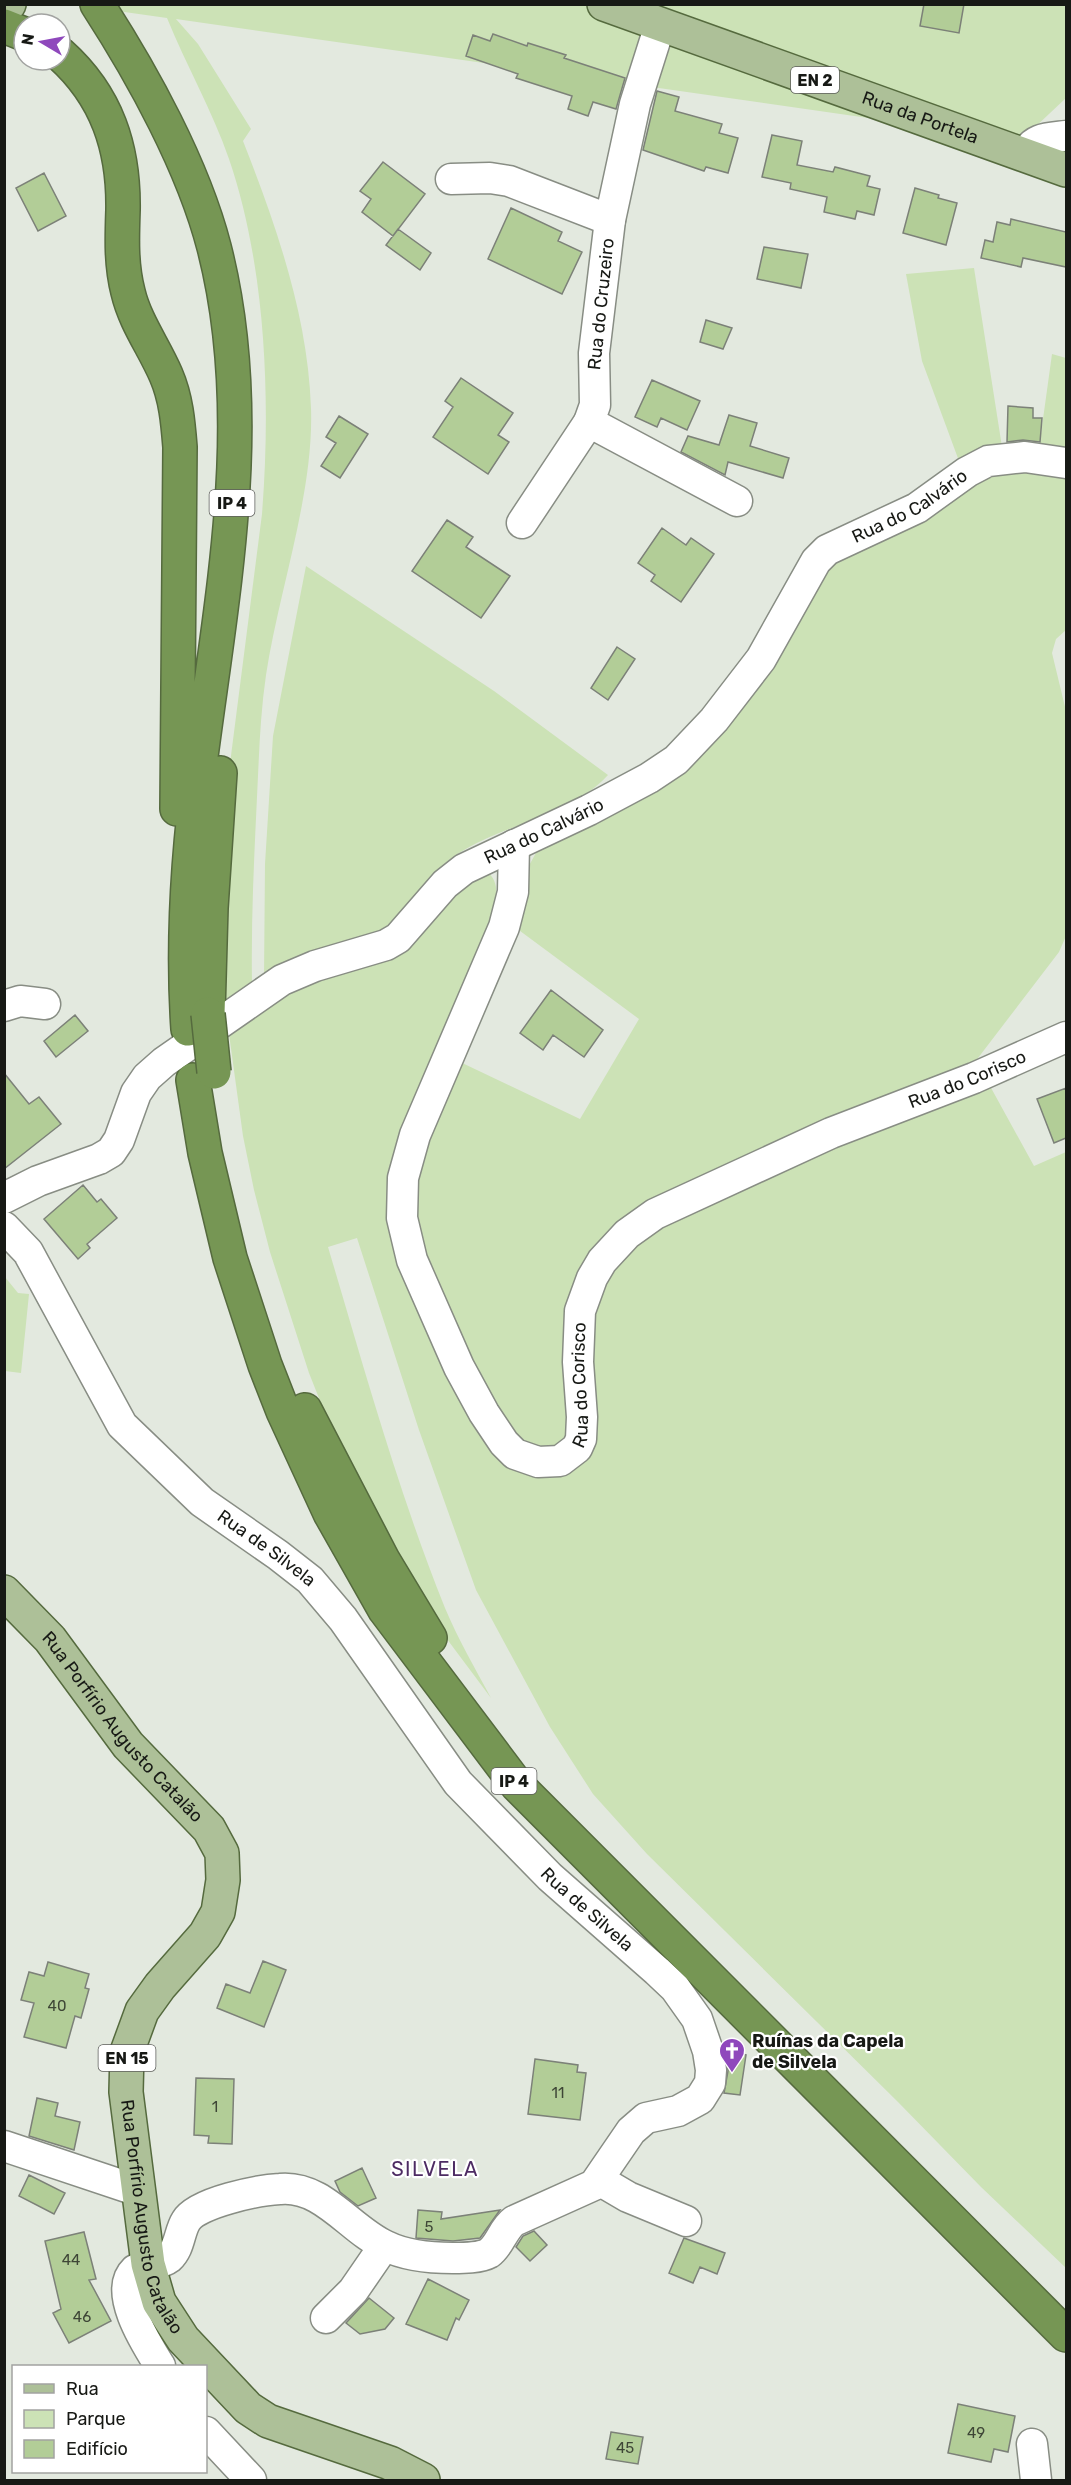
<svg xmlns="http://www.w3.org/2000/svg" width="1071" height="2485" viewBox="0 0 1071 2485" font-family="Rubik,sans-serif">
  <rect width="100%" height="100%" fill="#e3e9df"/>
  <!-- green -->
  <path fill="#cce2b6" d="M75 5H1066V98L1016 145 917 125 176 19 198 44 251 129 243 141C276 225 308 316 311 408 314 493 279 590 266 675 260 716 259 757 257 797 254 860 251 921 252 983L221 1009 223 818 262 514C271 401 266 267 229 159 212 110 186 65 167 18Z
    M974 268 1002 447 959 461 922 361 906 274Z
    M1052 354 1066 358V456L1039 448Z
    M987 466 1066 474V630L1056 639 1052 653 1066 711V936L1059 952 978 1058 967 1069 605 1241 571 1435 550 1453 509 1436 416 1246 412 1184 458 1061 580 1119 639 1019 512 925 526 871 537 851 546 843 637 794 821 565Z
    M306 566 494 691 608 775C569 817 506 823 459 853 430 870 416 906 391 927L264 977 265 864 273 736Z
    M486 871C503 883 495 905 491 922L395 1186 503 1460C521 1475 537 1479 560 1474L591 1321 604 1280 639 1238 823 1146 990 1086 1034 1166 1066 1152V2268L981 2187 898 2102 647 1854 593 1794 550 1727 476 1590 419 1430 357 1238 328 1247C364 1368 398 1491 445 1608 458 1639 475 1668 491 1698L432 1619 338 1446 309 1373 270 1252 254 1190 243 1136 229 1034 263 1007Z
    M5 1277 18 1293 29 1294 21 1373 5 1371Z"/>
  <!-- building -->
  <path fill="#b2cd97" stroke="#7c8178" stroke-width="1.5" d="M924 4H964L959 33 920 26Z
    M493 34 527 46 528 43 566 55 564 58 625 78 616 109 593 102 588 116 568 109 572 96 516 78 518 74 466 56 473 35 490 41Z
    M657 91 679 97 675 111 722 124 719 133 738 138 728 173 706 167 704 171 643 150Z
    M772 135 802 141 797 165 833 172 835 167 870 176 867 186 880 189 874 215 857 211 855 219 824 212 827 197 790 189 791 183 762 177Z
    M383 162 425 194 393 236 362 212 371 199 360 191Z
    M44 173 66 216 38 231 16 188Z
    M915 188 939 195 938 198 957 203 946 245 903 233Z
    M511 208 562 232 558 241 582 252 562 294 488 259Z
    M1011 219 1066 232V267L1023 258 1021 267 981 258 985 240 993 242 997 222 1010 225Z
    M398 229 431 253 420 270 386 245Z
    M764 247 808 254 801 288 757 279Z
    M706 320 732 328 723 349 700 342Z
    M461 378 513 413 498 435 509 442 488 474 433 437 453 407 445 401Z
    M652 380 700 401 687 430 661 418 657 427 635 417Z
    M1008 406 1033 408V418H1042L1040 442 1023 440 1007 442Z
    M729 415 757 423 750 446 789 458 783 478 728 462 725 475 681 452 688 436 719 445Z
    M339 416 368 434 340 478 321 466 336 443 326 437Z
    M447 520 473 537 466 547 510 576 481 618 412 571Z
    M662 528 686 545 691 538 714 554 681 602 651 581 655 575 638 563Z
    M617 647 635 659 608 700 591 688Z
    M551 990 603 1030 584 1057 553 1035 543 1050 520 1033Z
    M75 1015 88 1031 56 1057 44 1041Z
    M4 1073 29 1104 39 1097 61 1124 4 1169Z
    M1066 1088V1138L1054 1143 1037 1099Z
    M83 1185 97 1202 101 1199 117 1218 87 1244 90 1248 78 1259 44 1219Z
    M263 1961 286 1970 264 2027 217 2008 226 1984 250 1993Z
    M48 1962 89 1974 85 1988 89 1989 81 2018 75 2016 66 2048 24 2037 34 2003 21 2000 29 1972 44 1976Z
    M726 2052 746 2055 740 2095 724 2093 728 2071Z
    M535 2059 578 2065 577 2072 586 2073 580 2120 528 2114Z
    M196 2078 234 2079 232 2144 208 2143 209 2136 194 2135Z
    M37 2098 58 2103 55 2116 80 2122 74 2150 29 2136Z
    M362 2168 376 2198 358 2206 340 2192 335 2181Z
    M29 2175 65 2193 54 2214 19 2196Z
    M418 2210 442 2212 441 2219 500 2210 480 2238 453 2241 416 2238Z
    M534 2231 547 2245 530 2261 516 2247 523 2236Z
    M84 2232 96 2279 89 2280 111 2321 69 2343 53 2313 61 2309 45 2241Z
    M684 2238 725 2253 717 2274 700 2267 693 2283 669 2273Z
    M428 2279 469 2300 459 2320 456 2318 447 2340 406 2324Z
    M369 2298 394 2318 385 2329 360 2334 346 2323Z
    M958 2404 1015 2416 1008 2452 994 2449 991 2462 948 2453Z
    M611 2432 643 2437 638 2464 606 2459Z"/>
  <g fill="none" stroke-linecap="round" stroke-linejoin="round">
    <defs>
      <g id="minor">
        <path d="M660 25 635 104 610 220 594 353 595 405 589 422 737 501"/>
        <path d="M1026 155C1032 137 1050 138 1066 136"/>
        <path d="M451 179 490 178 509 181 610 220"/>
        <path d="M522 523 589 422"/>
        <path id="s1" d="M514 845 513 892 504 927 415 1135 403 1178 402 1218 412 1260 459 1367 484 1413 504 1443 515 1454 538 1462 560 1461 577 1448 581 1439 582 1417 578 1362 580 1311 592 1278 602 1261 627 1234 655 1214 831 1133 974 1078 1066 1037"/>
        <path d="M4 1006 20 1001 45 1004"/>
        <path id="s2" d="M4 1198 38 1181 99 1159 111 1152 119 1140 136 1093 147 1077 164 1062 282 980 315 966 386 945 398 938 445 884 464 869 589 810 649 778 676 760 714 720 761 659 816 561 827 550 917 508 967 472 988 461 1025 457 1066 463"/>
        <path id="s3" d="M4 1227 28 1252 122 1425 202 1502 278 1555 310 1580 343 1619 458 1783 550 1877 657 1971 675 1988 697 2019 708 2051 711 2070 710 2083 700 2099 678 2111 646 2118 631 2131 594 2185 514 2221C503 2229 500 2245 489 2253 480 2258 463 2258 453 2258 430 2258 406 2256 386 2246 350 2230 323 2185 280 2189 260 2190 197 2202 186 2221 179 2232 180 2248 169 2258 160 2265 145 2264 135 2270 112 2292 147 2345 160 2366"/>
        <path d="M4 2146 139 2191"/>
        <path d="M599 2180 628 2197 686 2221"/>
        <path d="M326 2318 353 2291 384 2246"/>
        <path d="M206 2432 251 2480"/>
        <path d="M1032 2444 1036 2480"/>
      </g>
      <g id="major">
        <path id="s4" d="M604 4 1066 170"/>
        <path d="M4 5 9 4"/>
        <path id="s5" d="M4 1592 50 1639 128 1745 209 1829 222 1853 223 1880 218 1912 205 1935 160 1986 142 2011 127 2052 126 2092 148 2264 159 2302 183 2339 248 2408 268 2421 390 2463 423 2480"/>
      </g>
      <path id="highway" d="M97 4C143 75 193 166 214 247 258 418 222 593 200 764 188 852 182 941 188 1029
        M4 26 24 34
        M60 54C107 96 124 148 123 210 122 238 121 265 128 292 135 322 154 347 166 375 176 398 178 422 180 447L177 809
        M208 1014 211 908 220 773
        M193 1080 205 1153 230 1258 265 1365 283 1411 330 1513 385 1610 517 1785 1066 2335
        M305 1410 383 1560 430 1638"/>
    </defs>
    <!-- minor casing -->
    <use href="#minor" stroke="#888d84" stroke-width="33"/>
    <!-- major casing -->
    <use href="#major" stroke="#556a3e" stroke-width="36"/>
    <!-- highway casing -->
    <use href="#highway" stroke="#556a3e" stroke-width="36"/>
    <!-- minor -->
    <use href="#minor" stroke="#fff" stroke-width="30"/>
    <!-- major -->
    <use href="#major" stroke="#adc098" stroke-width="33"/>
    <!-- highway -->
    <use href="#highway" stroke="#769654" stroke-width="33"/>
    <defs>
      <path id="highway-bridge" d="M208 1014 214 1072"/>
    </defs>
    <!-- highway-bridge casing -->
    <use href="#highway-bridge" stroke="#556a3e" stroke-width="36" stroke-linecap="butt"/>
    <!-- highway-bridge -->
    <use href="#highway-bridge" stroke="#769654" stroke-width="33"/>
  </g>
  <!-- icons -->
  <defs>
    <symbol id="church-pin" viewBox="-11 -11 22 30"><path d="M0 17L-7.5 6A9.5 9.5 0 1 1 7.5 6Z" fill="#8f48bc" stroke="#fff"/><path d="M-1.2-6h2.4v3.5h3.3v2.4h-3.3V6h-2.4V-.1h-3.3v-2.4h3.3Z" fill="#fff"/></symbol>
  </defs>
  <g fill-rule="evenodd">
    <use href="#church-pin" x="717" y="2036" width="30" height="40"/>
  </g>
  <g text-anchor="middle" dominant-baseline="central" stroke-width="4.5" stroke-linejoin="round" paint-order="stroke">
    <!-- number labels -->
    <g font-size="15" fill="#3e4636">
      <text x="57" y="2006">40</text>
      <text x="558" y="2093">11</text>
      <text x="215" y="2107">1</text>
      <text x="429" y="2227">5</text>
      <text x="71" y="2260">44</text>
      <text x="82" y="2317">46</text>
      <text x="976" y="2433">49</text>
      <text x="625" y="2448">45</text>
    </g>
    <!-- shield labels -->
    <g fill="#fff" stroke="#5d5e5b" stroke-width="1.5">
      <rect x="791" y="67" width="48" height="26" rx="4.5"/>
      <rect x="209.5" y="490" width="45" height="26" rx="4.5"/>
      <rect x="491.5" y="1768" width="45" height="26" rx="4.5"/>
      <rect x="98.5" y="2045" width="57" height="26" rx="4.5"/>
    </g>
    <g font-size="16" font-weight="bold" fill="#171915">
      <text x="815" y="80">EN 2</text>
      <text x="232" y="503">IP 4</text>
      <text x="514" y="1781">IP 4</text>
      <text x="127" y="2058">EN 15</text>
    </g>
    <!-- street labels -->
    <g font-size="18" fill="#171915" stroke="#fff">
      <text stroke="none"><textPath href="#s4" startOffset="336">Rua da Portela</textPath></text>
      <text transform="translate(601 304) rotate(-84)">Rua do Cruzeiro</text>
      <text stroke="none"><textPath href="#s2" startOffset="1179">Rua do Calvário</textPath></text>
      <text stroke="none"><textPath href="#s2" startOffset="675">Rua do Calvário</textPath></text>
      <text stroke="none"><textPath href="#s1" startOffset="1330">Rua do Corisco</textPath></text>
      <text stroke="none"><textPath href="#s1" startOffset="790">Rua do Corisco</textPath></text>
      <text stroke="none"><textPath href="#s3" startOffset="422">Rua de Silvela</textPath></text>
      <text stroke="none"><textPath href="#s5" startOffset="180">Rua Porfírio Augusto Catalão</textPath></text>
      <text stroke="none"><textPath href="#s3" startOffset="908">Rua de Silvela</textPath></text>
      <text stroke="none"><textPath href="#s5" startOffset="738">Rua Porfírio Augusto Catalão</textPath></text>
    </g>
    <!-- poi labels -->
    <g font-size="18" font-weight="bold" fill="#171915" stroke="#fff" text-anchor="start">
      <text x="752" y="2041">Ruínas da Capela<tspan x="752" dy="21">de Silvela</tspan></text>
    </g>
    <!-- neighbourhood labels -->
    <g font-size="20" letter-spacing="1.5" fill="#4d2b63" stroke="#fff">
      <text x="435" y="2169">SILVELA</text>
    </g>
  </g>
  <!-- border -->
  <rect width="1071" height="2485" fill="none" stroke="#171915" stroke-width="12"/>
  <!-- legend -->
  <rect x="12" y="2365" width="195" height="108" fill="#ffffff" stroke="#a2a3a1" stroke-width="1.5"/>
  <rect x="24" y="2384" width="30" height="9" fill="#adc098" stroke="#a2a3a1" stroke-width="1.5"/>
  <text x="66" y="2395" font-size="18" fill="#171915">Rua</text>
  <rect x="24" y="2410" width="30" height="18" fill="#cce2b6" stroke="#a2a3a1" stroke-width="1.5"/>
  <text x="66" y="2425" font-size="18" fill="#171915">Parque</text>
  <rect x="24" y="2440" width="30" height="18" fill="#b2cd97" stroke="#a2a3a1" stroke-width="1.5"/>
  <text x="66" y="2455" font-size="18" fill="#171915">Edifício</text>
  <!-- north arrow -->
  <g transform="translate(42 42) rotate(280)"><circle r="28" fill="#ffffff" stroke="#a2a3a1" stroke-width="1.5"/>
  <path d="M0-4.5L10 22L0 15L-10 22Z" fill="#8f48bc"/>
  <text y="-9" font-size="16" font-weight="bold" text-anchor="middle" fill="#171915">N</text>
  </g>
</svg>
